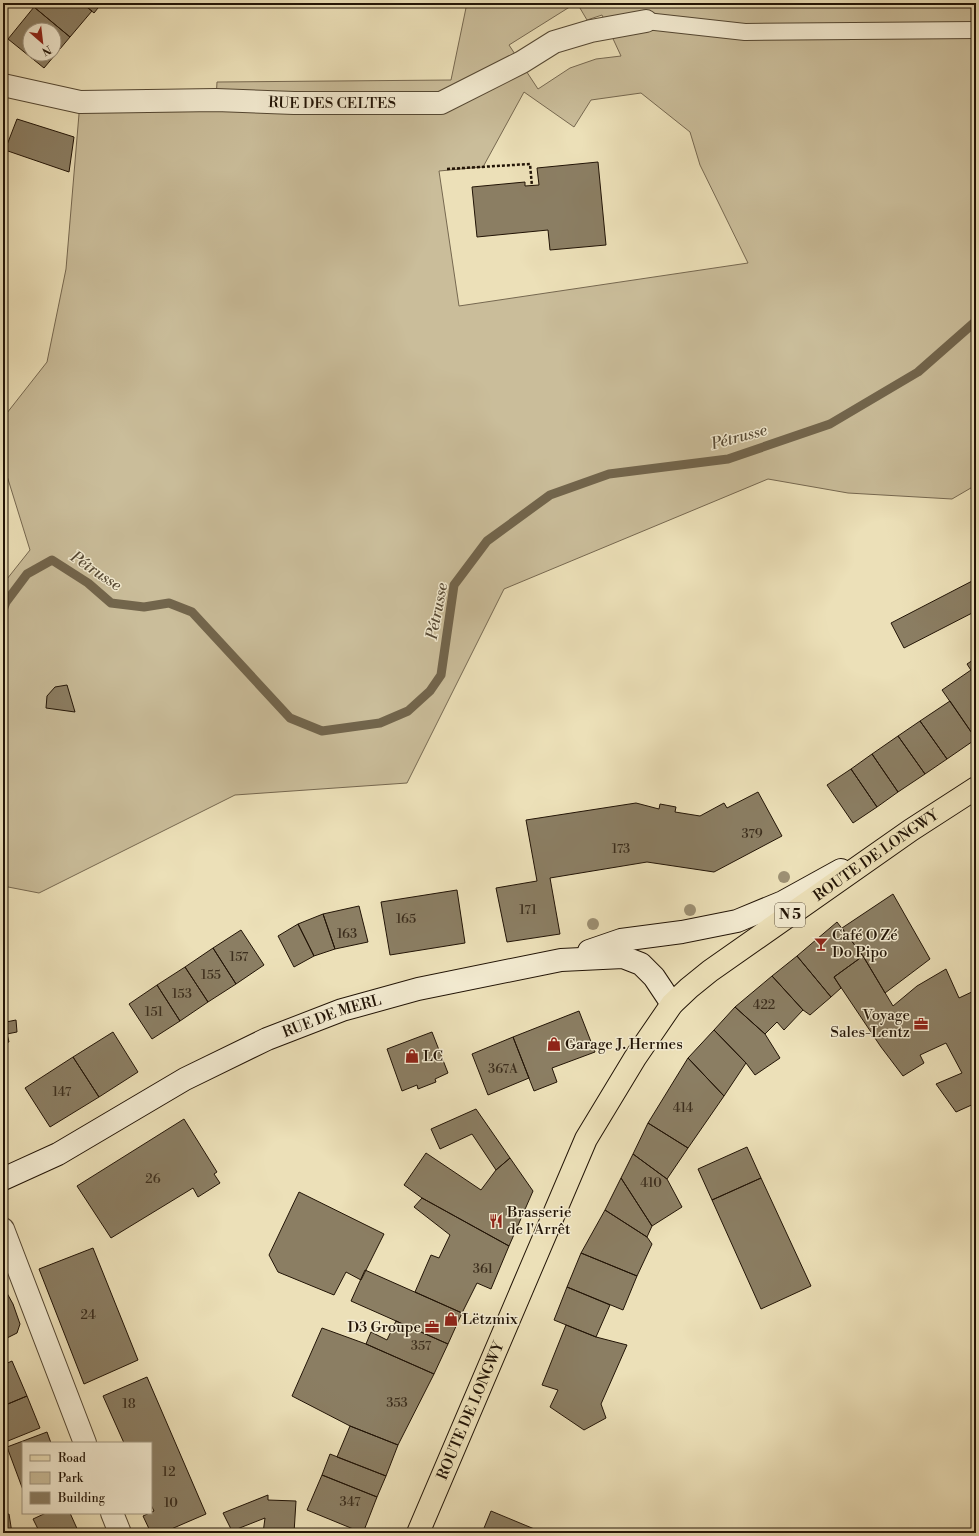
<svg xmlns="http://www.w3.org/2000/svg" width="979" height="1536" viewBox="0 0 979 1536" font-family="'Libre Bodoni',serif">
  <rect width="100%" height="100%" fill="#ece0b8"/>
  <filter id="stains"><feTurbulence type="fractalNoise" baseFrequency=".005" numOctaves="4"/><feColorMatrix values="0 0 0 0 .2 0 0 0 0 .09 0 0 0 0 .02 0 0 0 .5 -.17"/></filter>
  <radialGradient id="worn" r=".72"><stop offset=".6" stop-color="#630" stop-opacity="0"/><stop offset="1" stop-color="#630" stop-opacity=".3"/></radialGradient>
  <!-- green -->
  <path fill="#cabd9a" stroke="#766850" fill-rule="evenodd" d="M467 3H576L509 45 538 89 570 68 596 59 621 56 602 15 587 20 577 3H976V485L952 499 848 493 768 479 504 589 407 783 235 795 39 893 3 886V584L30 550 3 463V418L47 362 66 269 80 102 216 100 217 82 451 80ZM524 92 574 127 591 100 641 93 690 132 700 165 748 263 459 306 439 171 483 167Z"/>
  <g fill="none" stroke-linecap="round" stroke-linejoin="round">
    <!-- stream -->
    <path stroke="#72654c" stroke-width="9" d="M3 610 6 602 27 574 52 560 88 583 111 603 144 607 169 603 192 612 290 718 322 731 380 723 408 711 430 691 441 675 454 585 487 541 550 495 609 474 728 459 830 424 918 372 976 321"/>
  </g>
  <!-- building -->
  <path fill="#8b7e63" stroke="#221406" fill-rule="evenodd" d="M38 3H82L92 11 70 37 34 7Z
    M82 3H102L94 13Z
    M34 7 70 37 44 68 8 39ZM30 30H54V54H30Z
    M17 119 74 137 69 172 5 150Z
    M598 162 606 245 550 250 548 230 477 237 472 187 525 182V186L539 185 537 168Z
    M976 579V611L904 648 891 623Z
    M976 658V678L967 664Z
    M971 670 976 678V739L942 690Z
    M67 685 75 712 46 708 47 696 55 687Z
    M950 701 976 739 947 759 920 721Z
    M920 721 947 759 925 774 898 736Z
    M898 736 925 774 898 792 872 754Z
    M872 754 898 792 877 807 851 769Z
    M851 769 877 807 853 823 827 785Z
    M758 792 782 836 714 872 647 862 550 878 560 934 507 942 496 888 537 881 526 820 636 803 659 809 660 804 676 807 675 812 700 816 724 803 727 808Z
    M457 890 465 943 390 955 381 902Z
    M893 894 930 959 885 993 863 956 842 928Z
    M359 906 368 942 335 949 323 914Z
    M323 914 335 949 314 956 298 924Z
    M837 922 863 956 834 977 841 988 831 997 797 956Z
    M298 924 314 956 294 967 278 936Z
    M241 930 264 965 236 984 213 948Z
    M213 948 236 984 208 1002 185 967Z
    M797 956 831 997 810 1015 803 1010 772 976Z
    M863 956 893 1006 917 986 946 969 959 998 976 990V1103L956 1112 936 1084 962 1073 946 1043 920 1055 924 1063 903 1076 881 1047 834 977Z
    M185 967 208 1002 180 1021 157 985Z
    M772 976 803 1010 784 1030 777 1022 765 1034 735 1007Z
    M157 985 180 1021 152 1039 129 1004Z
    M735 1007 765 1034 780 1058 755 1075 746 1063 714 1030Z
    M3 1011H4L6 1022 16 1020 17 1032 7 1034 9 1042 3 1043Z
    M579 1011 595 1052 552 1068 557 1082 534 1091 513 1037Z
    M714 1030 746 1063 724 1096 688 1058Z
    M113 1032 138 1072 99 1097 73 1057Z
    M432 1032 448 1073 435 1079 436 1082 418 1089 417 1085 402 1091 387 1049Z
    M513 1037 529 1078 488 1095 472 1054Z
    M73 1057 99 1097 50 1127 25 1088Z
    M688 1058 724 1096 688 1148 648 1123Z
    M476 1109 510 1158 496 1170 472 1134 440 1149 431 1129Z
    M184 1119 217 1172 214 1174 220 1183 198 1197 193 1188 111 1238 77 1186Z
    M648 1123 688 1148 667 1179 633 1154Z
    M747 1147 761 1178 712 1200 698 1169Z
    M426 1153 481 1190 496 1170 510 1158 533 1191 509 1246 422 1198 404 1185Z
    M633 1154 667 1179 682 1207 652 1226 621 1178Z
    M621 1178 652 1226 647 1237 605 1210Z
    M761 1178 811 1286 761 1309 712 1200Z
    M299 1192 384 1234 361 1280 346 1272 334 1295 278 1272 269 1255Z
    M422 1198 509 1246 491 1289 477 1283 462 1313 415 1292 431 1255 439 1258 450 1235 414 1207Z
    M605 1210 647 1237 652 1244 637 1276 581 1253Z
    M93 1248 138 1360 84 1384 39 1269Z
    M581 1253 637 1276 623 1310 567 1287Z
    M365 1270 462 1313 448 1344 351 1301Z
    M3 1286 13 1304 20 1324 17 1333 3 1340Z
    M567 1287 610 1305 596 1337 554 1320Z
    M396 1321 448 1344 434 1374 366 1344 371 1332 387 1340Z
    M566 1325 596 1337 627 1345 601 1404 606 1418 584 1430 550 1407 558 1390 542 1385Z
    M322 1328 366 1344 434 1374 398 1445 350 1426 292 1396Z
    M12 1361 27 1396 3 1406V1365Z
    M147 1377 206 1514 162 1533H151L143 1516 154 1511 151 1505V1443H124L103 1396Z
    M27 1396 40 1428 3 1443V1406Z
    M350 1426 398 1445 386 1476 337 1457Z
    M47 1432 51 1443H23V1490L7 1447Z
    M330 1454 386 1476 377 1497 322 1475Z
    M322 1475 377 1497 363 1533 307 1510Z
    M268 1495V1500L296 1501 294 1533H263L265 1518 232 1531 223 1513Z
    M491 1511 544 1533H482Z
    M46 1513H70L79 1533H36L39 1531 33 1519Z
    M9 1514 12 1533H3V1515Z"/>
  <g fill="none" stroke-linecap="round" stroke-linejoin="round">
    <defs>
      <path id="service" d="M646 21 745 32 976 30"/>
      <g id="minor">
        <path id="s1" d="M3 85 80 102 216 100 294 103H441L522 62 554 42 591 31 646 21"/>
        <path d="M3 1229 85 1443"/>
        <path d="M112 1513 120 1533"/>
      </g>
      <g id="secondary">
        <path d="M589 951 621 940 682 932 737 921 783 902 841 870"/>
        <path id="s2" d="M3 1179 58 1154 185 1079 267 1039 342 1010 418 989 561 960 623 957 641 964 654 977 672 1004"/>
      </g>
      <g id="primary">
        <path id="s3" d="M418 1533 586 1139 635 1058 672 1004 689 988 710 971 911 830 976 788"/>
      </g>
    </defs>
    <!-- service casing -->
    <use href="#service" stroke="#544732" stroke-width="18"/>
    <!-- minor casing -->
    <use href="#minor" stroke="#544732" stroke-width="24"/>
    <!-- secondary casing -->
    <use href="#secondary" stroke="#221406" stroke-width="24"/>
    <!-- primary casing -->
    <use href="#primary" stroke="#221406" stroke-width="24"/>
    <!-- path -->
    <path stroke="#221406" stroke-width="2.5" stroke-dasharray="3 2" stroke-linecap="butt" d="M447 169 530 164 532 186"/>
    <!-- service -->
    <use href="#service" stroke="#f3ebd1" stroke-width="16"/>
    <!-- minor -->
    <use href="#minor" stroke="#f3ebd1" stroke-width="22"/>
    <!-- secondary -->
    <use href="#secondary" stroke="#f3ebd1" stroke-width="22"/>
    <!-- primary -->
    <use href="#primary" stroke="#ece0b8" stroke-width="22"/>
  </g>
  <!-- trees -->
  <g fill="#9d9073">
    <circle cx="784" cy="877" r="6"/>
    <circle cx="690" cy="910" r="6"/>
    <circle cx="593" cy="924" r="6"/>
  </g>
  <!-- icons -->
  <defs>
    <symbol id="bar-bare" viewBox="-9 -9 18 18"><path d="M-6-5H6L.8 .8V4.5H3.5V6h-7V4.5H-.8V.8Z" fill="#8f2418" stroke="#f3ebd1" stroke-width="2.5" paint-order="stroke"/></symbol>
    <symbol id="office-bare" viewBox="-9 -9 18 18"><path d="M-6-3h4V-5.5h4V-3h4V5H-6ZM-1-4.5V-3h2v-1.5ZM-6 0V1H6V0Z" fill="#8f2418" stroke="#f3ebd1" stroke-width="2.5" paint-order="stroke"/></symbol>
    <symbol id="shop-bare" viewBox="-9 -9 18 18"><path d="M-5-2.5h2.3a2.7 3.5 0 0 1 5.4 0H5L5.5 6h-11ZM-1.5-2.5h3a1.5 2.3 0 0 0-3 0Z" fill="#8f2418" stroke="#f3ebd1" stroke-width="2.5" paint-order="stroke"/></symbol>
    <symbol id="restaurant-bare" viewBox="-9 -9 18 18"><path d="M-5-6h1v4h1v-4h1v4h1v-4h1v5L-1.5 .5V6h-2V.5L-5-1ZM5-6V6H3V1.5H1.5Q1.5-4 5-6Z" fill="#8f2418" stroke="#f3ebd1" stroke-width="2.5" paint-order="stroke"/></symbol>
  </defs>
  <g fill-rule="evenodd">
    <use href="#bar-bare" x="811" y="934" width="20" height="20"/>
    <use href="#office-bare" x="911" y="1014" width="20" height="20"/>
    <use href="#shop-bare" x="544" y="1034" width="20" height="20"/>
    <use href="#shop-bare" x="402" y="1046" width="20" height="20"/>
    <use href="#restaurant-bare" x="486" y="1211" width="20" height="20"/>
    <use href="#shop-bare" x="441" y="1309" width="20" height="20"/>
    <use href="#office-bare" x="422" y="1317" width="20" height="20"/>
  </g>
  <g text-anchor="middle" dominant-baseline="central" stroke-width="3" stroke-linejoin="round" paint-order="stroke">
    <!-- number labels -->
    <g font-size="13" fill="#3c2e1d">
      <text x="752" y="834">379</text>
      <text x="621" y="849">173</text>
      <text x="528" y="910">171</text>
      <text x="406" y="919">165</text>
      <text x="347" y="934">163</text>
      <text x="239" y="957">157</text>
      <text x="211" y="975">155</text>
      <text x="182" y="994">153</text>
      <text x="764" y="1005">422</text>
      <text x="154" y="1012">151</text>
      <text x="503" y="1069">367A</text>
      <text x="62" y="1092">147</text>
      <text x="683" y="1108">414</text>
      <text x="153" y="1179">26</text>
      <text x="651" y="1183">410</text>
      <text x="483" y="1269">361</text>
      <text x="88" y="1315">24</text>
      <text x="421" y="1346">357</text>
      <text x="397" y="1403">353</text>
      <text x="129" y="1404">18</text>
      <text x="169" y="1472">12</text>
      <text x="350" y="1502">347</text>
      <text x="171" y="1503">10</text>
    </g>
    <!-- shield labels -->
    <rect fill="#f3ebd1" stroke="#615443" stroke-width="1" x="775" y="903" width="30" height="24" rx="3"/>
    <g font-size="14" font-weight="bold" fill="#221406">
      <text x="790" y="915">N 5</text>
    </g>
    <!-- street labels -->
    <g font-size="15" fill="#221406" stroke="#f3ebd1">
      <text stroke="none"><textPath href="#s1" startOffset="331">RUE DES CELTES</textPath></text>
      <text stroke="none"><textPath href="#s3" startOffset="841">ROUTE DE LONGWY</textPath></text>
      <text stroke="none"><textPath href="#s2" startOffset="368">RUE DE MERL</textPath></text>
      <text stroke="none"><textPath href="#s3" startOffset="133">ROUTE DE LONGWY</textPath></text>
    </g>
    <!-- poi labels -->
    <g font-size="15" fill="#221406" stroke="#f3ebd1" text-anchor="start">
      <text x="832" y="935">Café O Zé<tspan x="832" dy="17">Do Pipo</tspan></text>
      <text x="910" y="1015" text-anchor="end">Voyage<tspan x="910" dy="17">Sales-Lentz</tspan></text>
      <text x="565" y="1044">Garage J. Hermes</text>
      <text x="423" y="1056">LC</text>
      <text x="507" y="1212">Brasserie<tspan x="507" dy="17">de l'Arrêt</tspan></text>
      <text x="462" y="1319">Lëtzmix</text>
      <text x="421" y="1327" text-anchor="end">D3 Groupe</text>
    </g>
    <!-- water labels -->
    <g font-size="16" font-style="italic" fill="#574a35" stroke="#f3ebd1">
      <text transform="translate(739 437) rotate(-15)">Pétrusse</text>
      <text transform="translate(96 571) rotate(34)">Pétrusse</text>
      <text transform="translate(437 611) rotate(-79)">Pétrusse</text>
    </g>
  </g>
  <!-- margin -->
  <rect width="979" height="1536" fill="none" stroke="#ece0b8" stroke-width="16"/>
  <rect x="4" y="4" width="971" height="1528" fill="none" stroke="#221406" stroke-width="2"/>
  <rect x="8" y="8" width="963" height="1520" fill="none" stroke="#221406"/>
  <!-- legend -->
  <rect x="22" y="1442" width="130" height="72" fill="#f3ebd1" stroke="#9f9580"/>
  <rect x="30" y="1455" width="20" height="6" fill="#ece0b8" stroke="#9f9580"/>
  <text x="58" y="1462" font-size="12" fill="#221406">Road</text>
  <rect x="30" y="1472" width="20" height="12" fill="#cabd9a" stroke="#9f9580"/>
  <text x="58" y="1482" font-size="12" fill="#221406">Park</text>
  <rect x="30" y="1492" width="20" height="12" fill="#8b7e63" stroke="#9f9580"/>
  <text x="58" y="1502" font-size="12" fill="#221406">Building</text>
  <!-- north arrow -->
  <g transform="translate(42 42) rotate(152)"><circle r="19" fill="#f3ebd1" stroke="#9f9580"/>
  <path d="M0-3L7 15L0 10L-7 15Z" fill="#8f2418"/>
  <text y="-6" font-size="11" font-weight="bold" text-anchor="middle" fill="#221406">N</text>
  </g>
  <rect width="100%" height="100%" filter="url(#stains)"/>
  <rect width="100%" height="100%" fill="url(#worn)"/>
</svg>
